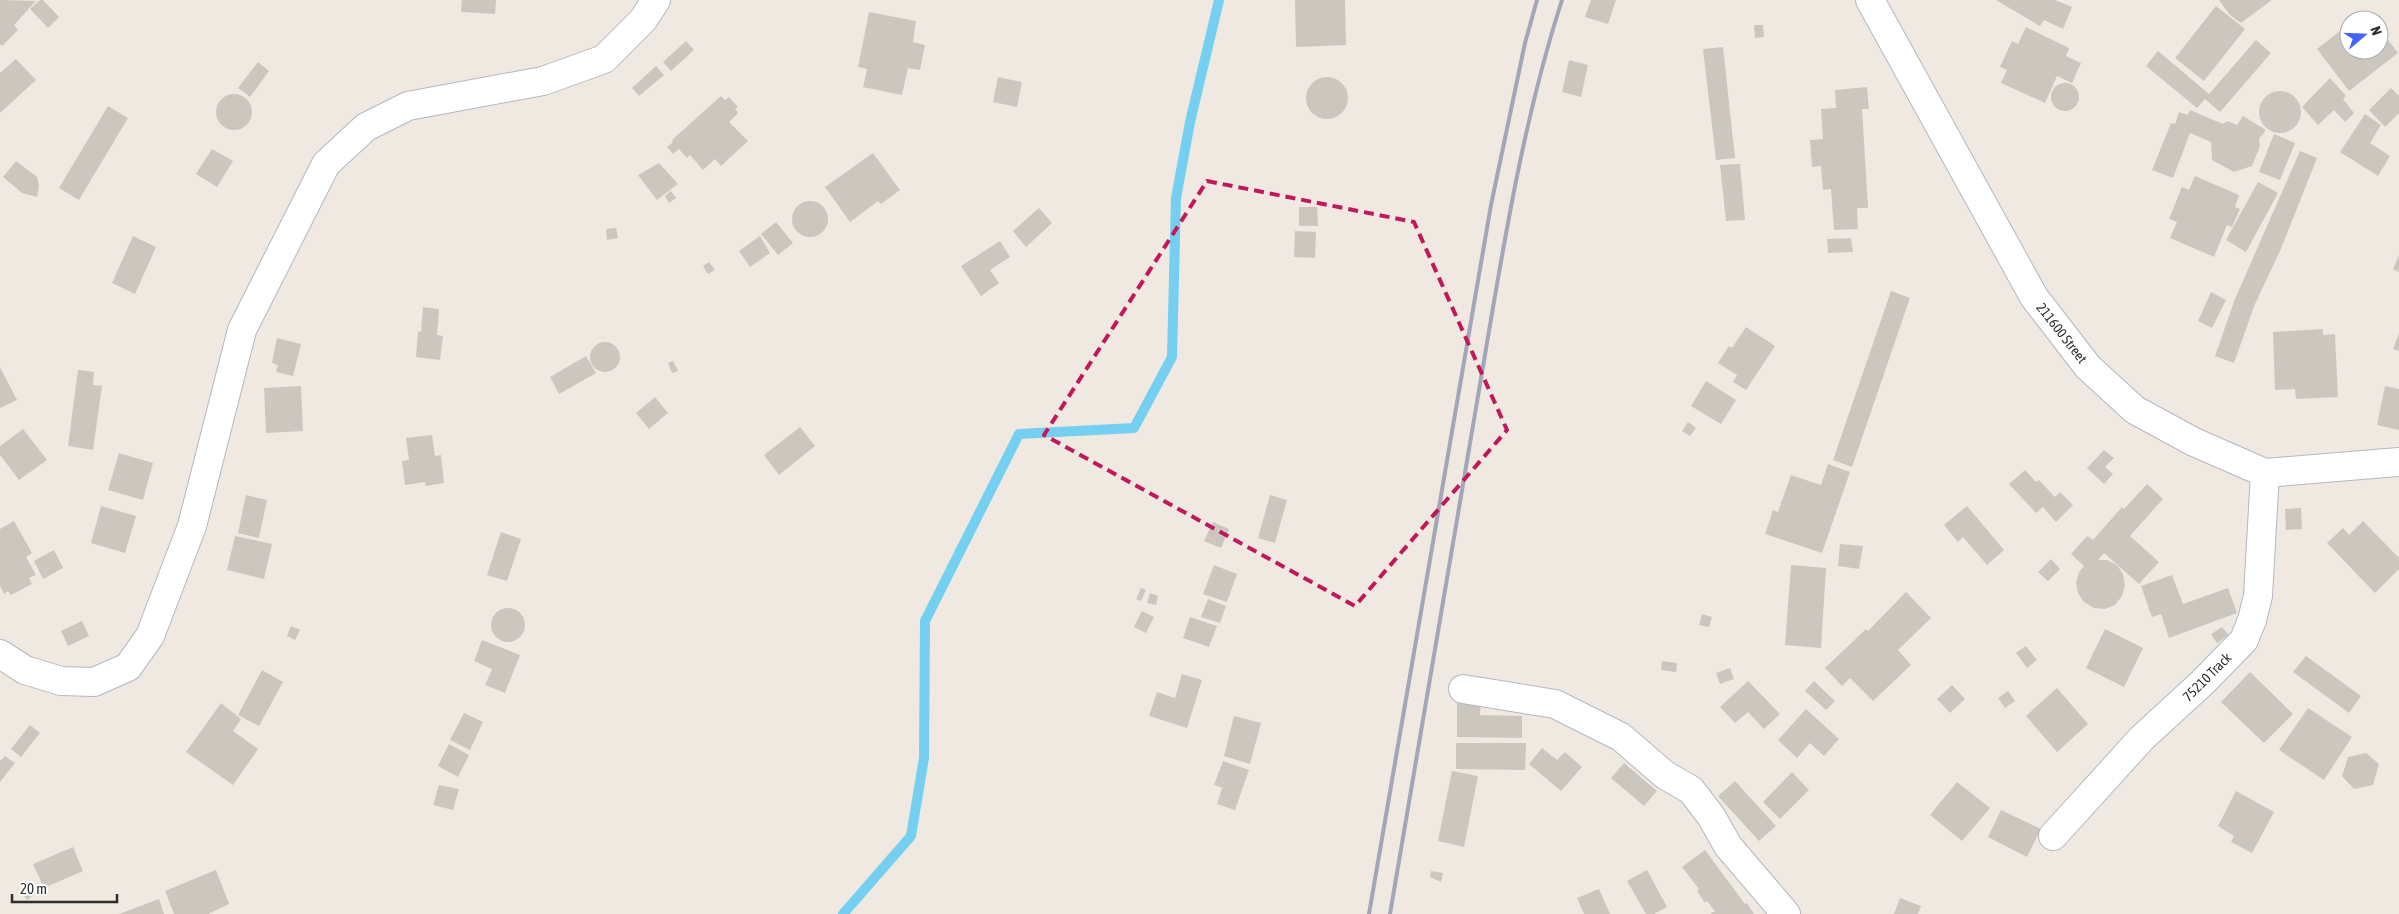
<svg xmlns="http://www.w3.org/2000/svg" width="2399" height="914" viewBox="0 0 2399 914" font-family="'Asap Condensed',sans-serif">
  <rect width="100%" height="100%" fill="#efe9e1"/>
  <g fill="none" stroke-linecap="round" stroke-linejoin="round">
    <!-- stream -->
    <path stroke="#75cff0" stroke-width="10" d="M843 914 911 836 924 758 925 621 1019 434 1134 428 1172 357 1176 198 1190 122 1219 0"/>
  </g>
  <!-- building -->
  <path fill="#cbc7bf" d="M0 0 36 1 14 25 18 30 2 46 0 44Z
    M40 0H43L59 17 48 28 30 9Z
    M462 0H496L495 14 461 12Z
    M1295 0H1345L1346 45 1296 47Z
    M1591 0H1616L1608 24 1585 17Z
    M1996 0H2055L2072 7 2063 29 2044 20 2040 26Z
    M2219 0H2272L2241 23 2230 15Z
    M2216 6 2245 29 2204 81 2175 58Z
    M2366 11 2372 20H2354Z
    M869 12 916 21 913 42 925 45 920 70 908 68 902 95 863 87 867 69 858 67Z
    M2349 24V50H2379V28L2398 53 2349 91 2317 49Z
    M1754 25H1763L1764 37 1755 38Z
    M2026 27 2069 48 2066 56 2081 63 2072 83 2057 76 2045 103 2001 83 2007 70 2000 67 2012 41 2018 44Z
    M2256 40 2271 53 2220 112 2205 99 2197 108 2146 66 2158 51 2209 94Z
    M686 41 694 50 671 71 663 62Z
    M1723 47 1735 158 1716 160 1703 49Z
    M16 59 36 80 0 113V73Z
    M1569 60 1588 65 1581 97 1562 92Z
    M258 62 269 71 250 97 238 88Z
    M656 66 664 75 639 96 632 88Z
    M1306 98a21 21 0 1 1 42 0a21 21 0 1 1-42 0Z
    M998 77 1022 82 1017 107 993 102Z
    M2330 78 2346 96 2343 99 2354 113 2345 122 2334 110 2318 125 2302 107Z
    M2051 97a14 14 0 1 1 28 0a14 14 0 1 1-28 0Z
    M1867 87 1869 109H1862L1868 208H1857L1858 229 1834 230 1831 189 1823 190 1821 166 1812 167 1810 140 1823 139 1821 109 1836 108 1835 90Z
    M2391 88 2399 96V113L2385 127 2369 110Z
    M2259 112a21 21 0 1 1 42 0a21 21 0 1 1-42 0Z
    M216 112a18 18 0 1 1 36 0a18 18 0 1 1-36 0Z
    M721 96 725 100 729 97 738 107 735 109 738 113 729 122 748 141 721 166 715 159 703 170 690 155 687 158 679 149 673 154 667 147 673 142 672 140Z
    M108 106 128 118 79 200 59 188Z
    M2190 110 2223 124 2227 121 2237 125 2243 116 2266 130 2259 139 2260 146 2252 166 2234 172 2212 160 2211 142 2190 133 2173 178 2152 170 2171 123 2175 124 2179 112 2188 115Z
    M2365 114 2381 125 2370 143 2390 156 2378 176 2340 152Z
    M2274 134 2295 143 2280 180 2259 172Z
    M212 149 233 161 217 187 196 174Z
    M2300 151 2317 158 2280 251 2255 304 2234 363 2215 356 2235 299Z
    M873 153 900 190 881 204 878 201 850 222 825 187Z
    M16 161 37 177 39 186 37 197 22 193 3 177Z
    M659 163 678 184 657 200 638 175Z
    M1740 164 1745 220 1726 221 1720 165Z
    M2195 176 2239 195 2235 207 2240 209 2232 227 2227 225 2214 257 2170 238 2177 222 2169 219 2182 187 2189 190Z
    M2258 182 2278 193 2246 252 2226 240Z
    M671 191 676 198 669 203 665 196Z
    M792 219a18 18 0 1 1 36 0a18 18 0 1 1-36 0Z
    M1299 207H1317L1318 226H1299Z
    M1039 208 1052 223 1026 247 1013 231Z
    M776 222 793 243 778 255 761 234Z
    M616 228 618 238 607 240 606 229Z
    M1295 231 1316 232 1315 258 1294 257Z
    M133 236 156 247 135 294 112 283Z
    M760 236 770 253 750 267 739 251Z
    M1851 238 1853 252 1828 253 1827 239Z
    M1000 241 1010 257 990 270 999 283 981 296 961 266Z
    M2399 255V272L2393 269Z
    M709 262 715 270 708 274 703 266Z
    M1891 291 1910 298 1852 467 1833 460Z
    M2211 292 2226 300 2212 328 2198 321Z
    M423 307 439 309 437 335 443 336 440 360 416 357 418 331 421 332Z
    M1746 327 1775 346 1746 390 1733 382 1737 375 1718 363 1729 346 1732 348Z
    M2323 329V335L2335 334 2338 397 2296 399 2295 389 2275 390 2273 332Z
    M2399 333V351L2393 349Z
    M277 338 301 344 293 376 276 372 278 365 272 363Z
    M590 357a15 15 0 1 1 30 0a15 15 0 1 1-30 0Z
    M586 356 596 373 559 394 550 377Z
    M673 361 678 371 672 373 668 363Z
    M0 367 17 400 0 408Z
    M78 370 94 372 93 385 102 386 93 450 68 446Z
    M1706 381 1736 400 1721 424 1691 406Z
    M301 386 303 431 266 433 264 388Z
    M2385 386 2399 389V430L2377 425Z
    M655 397 668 413 649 429 636 413Z
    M1688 422 1696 428 1690 436 1682 431Z
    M800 427 815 446 779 475 764 455Z
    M23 429 47 460 19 480 0 455V446Z
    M432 435 435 456 441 455 444 483 426 486 425 482 405 485 402 461 409 460 406 438Z
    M2104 450 2114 458 2105 467 2113 474 2104 484 2087 468Z
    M119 453 153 463 143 500 108 490Z
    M1828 464 1850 472 1822 553 1765 534 1773 510 1778 512 1791 475 1821 485Z
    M2025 470 2036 482 2039 480 2055 497 2060 492 2073 505 2056 522 2043 507 2036 513 2009 484Z
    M2147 484 2163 499 2130 536 2159 562 2139 584 2104 553 2098 560H2107L2117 565 2123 574 2125 585 2122 596 2115 605 2105 609 2094 608 2084 602 2078 593 2076 583 2079 572 2084 566 2071 554 2087 536 2093 540 2122 507 2124 509Z
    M246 495 267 500 259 538 238 533Z
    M1270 495 1287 500 1275 543 1258 538Z
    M101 506 136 516 125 553 91 543Z
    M1967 506 2004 550 1987 565 1963 537 1958 542 1944 525Z
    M2301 508 2302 529 2286 530 2285 509Z
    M14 521 32 553 26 557 36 575 29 578 32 584 11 595 8 591 4 594 0 586V529Z
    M2363 521 2399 558V569L2375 593 2327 543 2343 528 2349 535Z
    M1213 522 1229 529 1221 548 1204 541Z
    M501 532 521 539 507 581 487 575Z
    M235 536 272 544 264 579 227 570Z
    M1840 544 1863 546 1859 569 1838 566Z
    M54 550 63 568 43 579 34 561Z
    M2051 559 2060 569 2048 581 2038 572Z
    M1214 565 1237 574 1227 602 1203 594Z
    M1791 565 1826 568 1821 648 1785 645Z
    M2172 575 2183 604 2228 588 2237 613 2169 638 2161 614 2152 617 2141 586Z
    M1141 588 1146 590 1141 601 1136 599Z
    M1906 592 1931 618 1898 650 1911 665 1873 701 1850 678 1842 686 1825 668 1866 629 1868 631Z
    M1150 593 1158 596 1156 605 1147 603Z
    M1208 599 1226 606 1220 623 1201 617Z
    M491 625a17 17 0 1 1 34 0a17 17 0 1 1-34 0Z
    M1142 611 1154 617 1146 633 1134 627Z
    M1702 614 1712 617 1709 627 1699 625Z
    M1190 617 1217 626 1209 647 1183 638Z
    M82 621 89 636 68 646 61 631Z
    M291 626 300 630 295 640 287 636Z
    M2222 627 2229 635 2217 643 2211 634Z
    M2105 629 2143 648 2124 687 2086 668Z
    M482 640 520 655 505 693 485 685 492 669 474 661Z
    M2026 646 2037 660 2027 668 2016 653Z
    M2306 656 2361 696 2349 713 2293 672Z
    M1662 661 1677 663 1676 672 1661 670Z
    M1730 668 1734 679 1720 684 1716 673Z
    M262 670 283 682 259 726 238 715Z
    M2250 672 2293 714 2264 743 2221 702Z
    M1182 674 1202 680 1187 728 1149 716 1157 692 1175 698Z
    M1748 681 1780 714 1764 729 1748 712 1735 723 1720 707Z
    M1814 681 1835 701 1826 710 1805 691Z
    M1952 685 1965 699 1950 713 1937 699Z
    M2057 688 2088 724 2057 752 2026 716Z
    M2008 691 2015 701 2005 708 1998 698Z
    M1457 698H1481L1480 715 1522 716V738L1457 737Z
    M221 703 241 719 233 731 258 749 233 785 186 752Z
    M2308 708 2352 737 2324 780 2279 750Z
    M1806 709 1839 739 1824 756 1810 743 1797 758 1778 740Z
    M464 713 483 722 470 750 450 740Z
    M1234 716 1261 723 1250 764 1224 756Z
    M30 725 40 733 21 757 11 749Z
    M1456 743H1526L1525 770 1456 769Z
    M449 744 469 755 458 777 438 766Z
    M1542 748 1557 760 1565 752 1582 767 1561 791 1529 764Z
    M2366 753 2379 764 2373 785 2354 789 2342 776 2348 757Z
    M5 756 15 763 0 782V761Z
    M1223 761 1249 770 1235 810 1217 804 1222 788 1229 790 1214 785Z
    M1624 763 1657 791 1644 806 1611 778Z
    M1452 771 1478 776 1464 847 1438 841Z
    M1792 772 1809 790 1780 819 1763 802Z
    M1735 781 1776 826 1759 841 1718 796Z
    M1957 782 1990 808 1962 841 1930 815Z
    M439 785 459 789 453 810 433 805Z
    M2236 791 2274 812 2252 853 2231 842 2234 836 2218 826Z
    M2001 810 2041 829 2027 857 1988 837Z
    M73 847 83 871 44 888 33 864Z
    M1705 850 1745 904 1747 903 1754 914H1710L1715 911 1707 901 1705 903 1697 891 1699 889 1682 867Z
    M216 870 229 904 208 914H174L165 891Z
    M1647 870 1667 907 1654 914H1646L1627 881Z
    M1431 871 1443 873 1441 882 1430 877Z
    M29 884 36 893 27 900 20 890Z
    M1599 889 1610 914H1584L1577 898Z
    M1900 898 1921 906 1918 914H1894Z
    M159 899 164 914H119Z"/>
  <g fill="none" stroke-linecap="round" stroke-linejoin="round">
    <defs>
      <path id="street" d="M1870 0 2034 297 2088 367 2135 410 2194 442 2265 473 2399 462
        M0 654 25 670 61 681 94 682 128 667 150 636 192 526 242 330 326 164 366 127 408 106 543 81 604 59 643 20 656 0
        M1463 689 1555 704 1621 737 1665 775 1691 790 1711 816 1728 846 1786 914
        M2053 836 2142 738 2203 682 2244 640 2252 620 2258 596 2265 473"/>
    </defs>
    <!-- street casing -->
    <use href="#street" stroke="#b4b7c1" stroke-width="30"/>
    <!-- street -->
    <use href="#street" stroke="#fff" stroke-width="28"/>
    <!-- rail -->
    <path stroke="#a3a6b8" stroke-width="4" d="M1369 914 1491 205 1525 43 1537 0
      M1390 914C1419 743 1448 573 1477 402 1500 268 1520 130 1562 0"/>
  </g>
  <!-- marked area -->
  <path fill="none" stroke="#c2185b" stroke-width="4" stroke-dasharray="10 6" stroke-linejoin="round" d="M1207 181 1414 222 1507 430 1355 606 1044 435Z"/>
  <g text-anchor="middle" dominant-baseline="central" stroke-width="4" stroke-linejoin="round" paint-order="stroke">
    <!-- street labels -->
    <g font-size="14" fill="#2e2e2e" stroke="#fff">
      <text transform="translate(2062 333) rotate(52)">211600 Street</text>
      <text transform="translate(2207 677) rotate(-45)">75210 Track</text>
    </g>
  </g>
  <!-- north arrow -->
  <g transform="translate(2364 35) rotate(71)"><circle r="24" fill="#ffffff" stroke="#ababab"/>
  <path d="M0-4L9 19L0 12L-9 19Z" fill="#4264fb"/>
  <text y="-8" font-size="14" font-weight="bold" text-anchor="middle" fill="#2e2e2e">N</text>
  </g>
  <!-- scale -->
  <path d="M12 894v8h105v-8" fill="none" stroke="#2e2e2e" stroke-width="2.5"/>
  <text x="20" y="894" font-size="15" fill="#2e2e2e" stroke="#ffffff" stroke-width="4" paint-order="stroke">20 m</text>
</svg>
